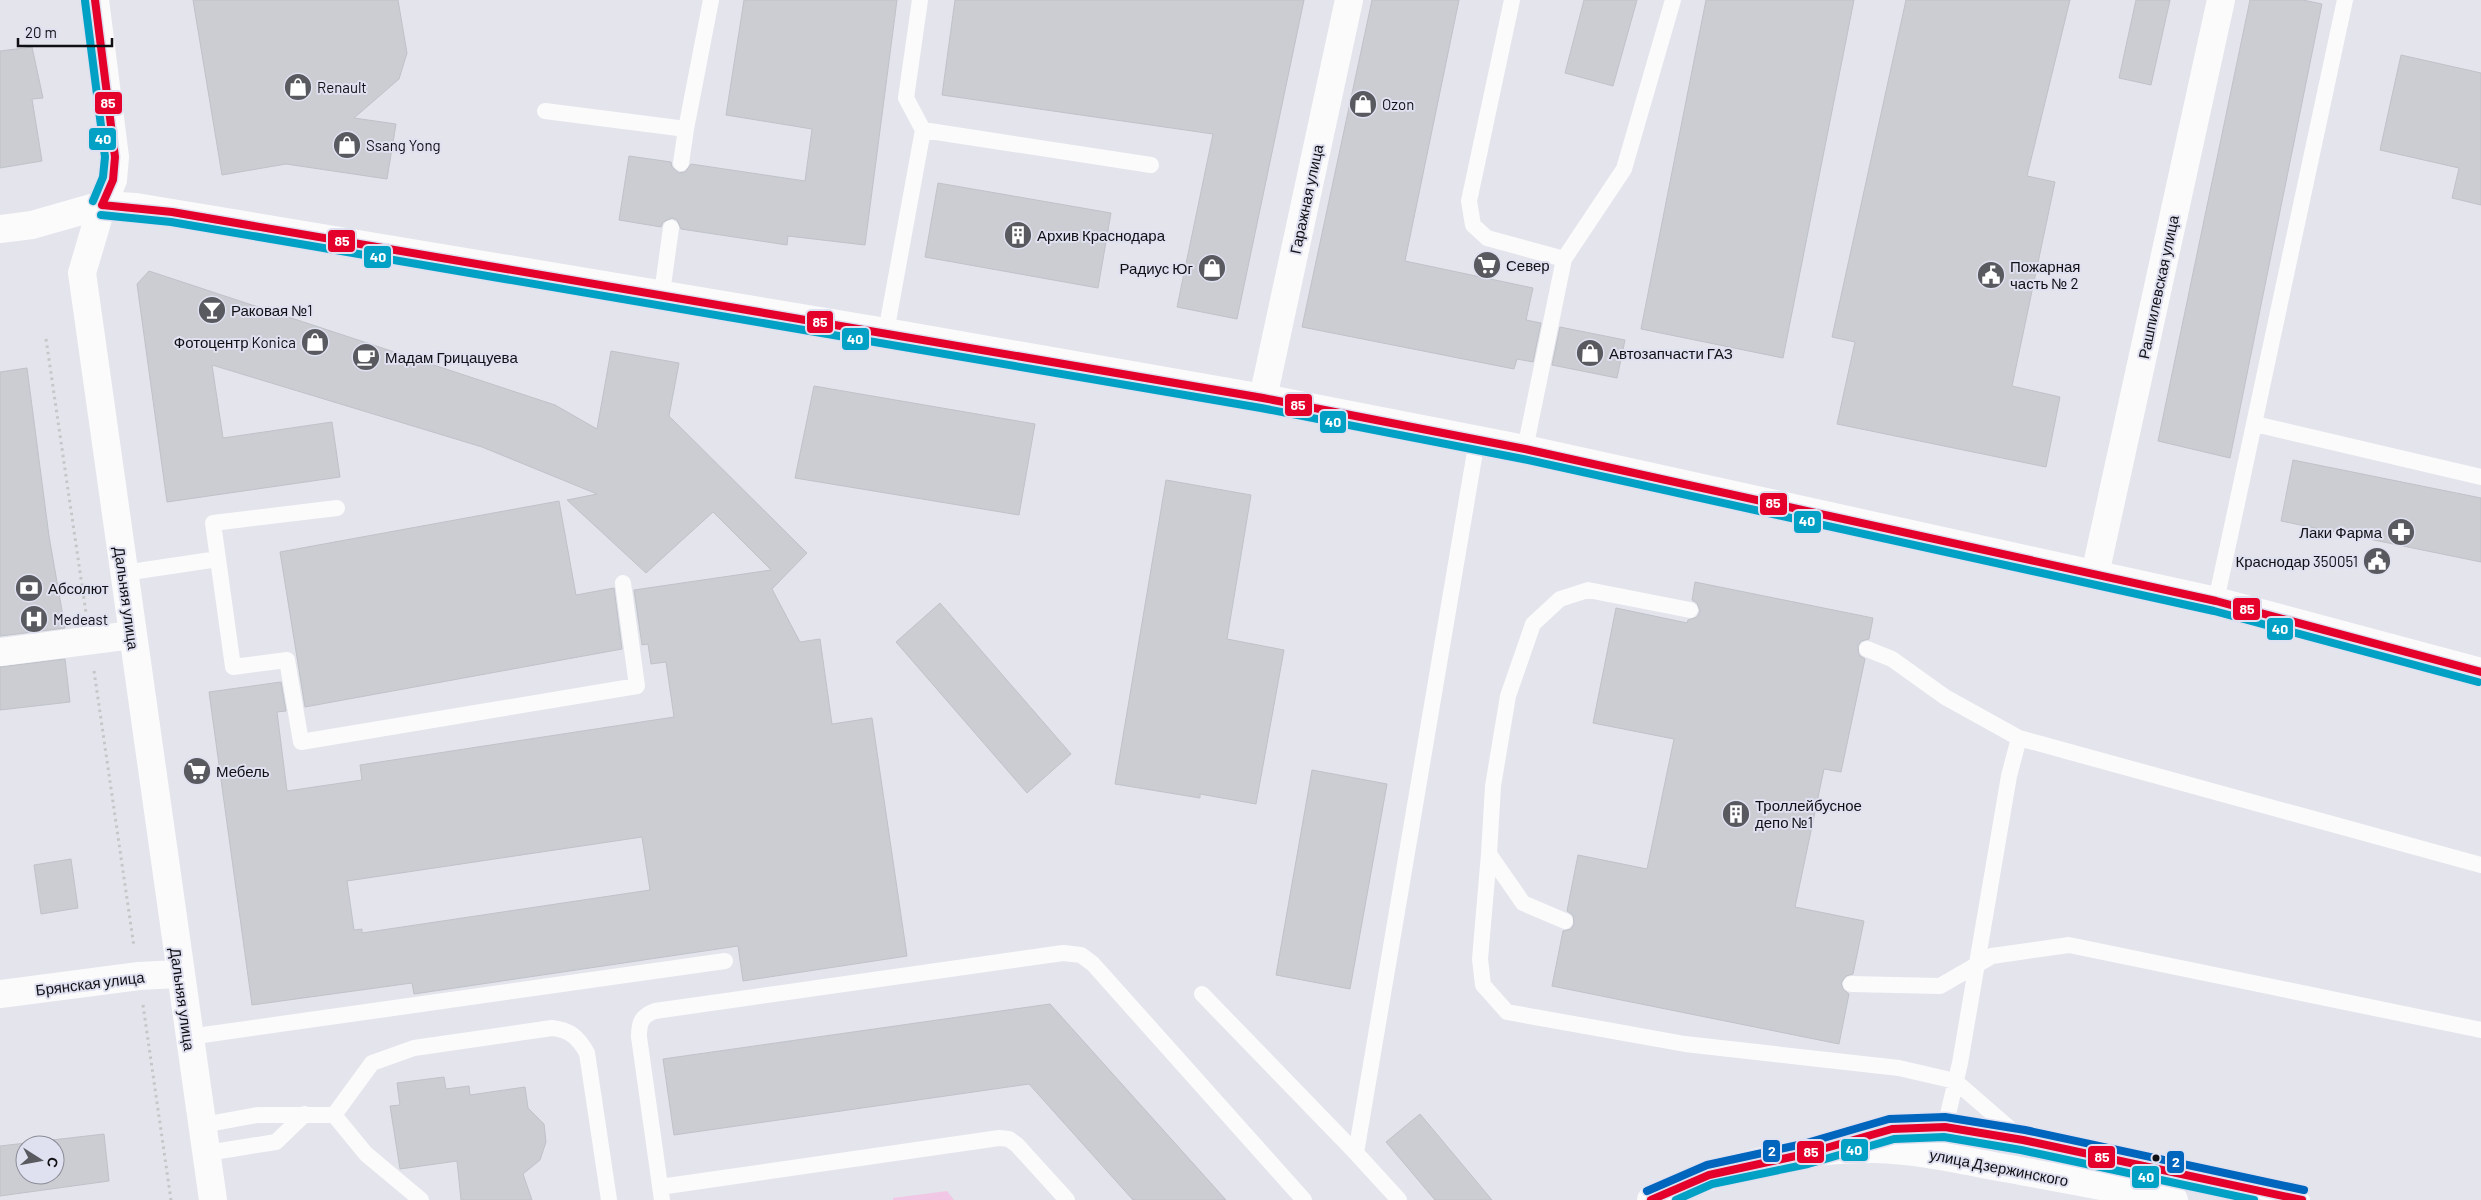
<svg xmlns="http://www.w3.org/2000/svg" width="2481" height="1200" viewBox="0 0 2481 1200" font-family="Barlow,sans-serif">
  <rect width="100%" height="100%" fill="#e3e4ec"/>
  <!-- green -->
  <path fill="#f2c7e5" d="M947 1191 954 1200H893V1198Z"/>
  <!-- building -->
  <path fill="#cbcdd3" stroke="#bfc2c8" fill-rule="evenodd" d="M193 0H398L407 53 399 79 354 118 396 124 387 179 286 164 222 175Z
    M744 0H897L865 245 788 236 787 245 681 229 677 220 672 218 663 222 661 227 619 220 629 156 671 162 672 167 679 173 685 172 691 164 805 181 812 129 726 115Z
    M955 0H1304L1237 319 1177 307 1213 134 942 95Z
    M1372 0H1459L1405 261 1533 288 1526 320 1541 323 1533 362 1517 359 1514 369 1302 327Z
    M1584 0H1637L1613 86 1565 73Z
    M1706 0H1854L1783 358 1641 329Z
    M1906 0H2070L2027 176 2055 182 2012 386 2060 397 2046 467 1837 424 1855 342 1832 337Z
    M2136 0H2170L2151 85 2119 78Z
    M2250 0H2303L2322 4 2230 458 2158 441Z
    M32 47 43 98 32 99 42 161 0 168V51Z
    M2401 55 2481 73V205L2452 198 2459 168 2380 150Z
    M938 183 1111 213 1098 288 925 257Z
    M149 271 555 405 597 429 611 351 679 363 669 416 807 553 772 589 800 642 820 639 832 724 872 718 907 956 743 981 738 946 414 994 412 983 252 1005 209 692 281 682 286 711 277 712 287 791 362 780 360 765 674 717 666 662 651 664 648 644 642 645 634 590 771 570 713 512 646 573 567 500 597 494 482 447 212 365 223 438 332 422 340 477 167 502 137 284ZM642 837 650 890 362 933V929L354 930 347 881Z
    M1560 327 1625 340 1617 378 1552 365Z
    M27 368 49 536 65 628 0 636V372Z
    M814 386 1035 424 1019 515 795 478Z
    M2293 460 2481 498V562L2281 521Z
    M1166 480 1251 495 1227 639 1284 650 1256 804 1200 794V798L1115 784Z
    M559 501 576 595 614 588 622 649 305 707 280 552Z
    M1695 582 1873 618 1869 639 1861 641 1858 646 1859 655 1865 659 1841 772 1824 769 1795 907 1864 921 1853 974 1846 976 1841 983 1843 989 1849 994 1839 1044 1552 986 1563 931 1571 929 1574 924 1573 915 1567 911 1578 855 1647 869 1674 739 1593 723 1616 608 1687 623 1688 620 1697 617 1700 611 1697 603 1692 600Z
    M940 603 1071 754 1027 793 896 642Z
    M65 659 70 702 0 710V667Z
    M1312 770 1387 784 1350 989 1276 975Z
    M71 859 78 908 41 914 34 865Z
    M1050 1004 1226 1200H1133L1029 1084 674 1135 663 1059Z
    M444 1077 446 1089 469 1086 470 1095 525 1087 528 1108 544 1124 546 1142 540 1160 523 1174 532 1200H461L457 1161 400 1169 390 1106 400 1105 397 1083Z
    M1420 1114 1492 1200H1435L1386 1142Z
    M104 1134 109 1181 0 1196V1146ZM25 1145H55V1175H25Z"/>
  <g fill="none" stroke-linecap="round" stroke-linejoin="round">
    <!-- path -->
    <path stroke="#c6c6c8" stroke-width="3" stroke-dasharray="2.5 4" stroke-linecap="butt" d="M46 339 86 613
      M94 671 134 947
      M143 1005 171 1200"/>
    <!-- lane -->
    <path stroke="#fbfbfc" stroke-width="16" d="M920 0 906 98 923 130
      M1512 0 1469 201 1473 225 1487 238 1564 259
      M545 111 686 129 711 0
      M681 163 686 129
      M662 293 671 228
      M886 332 923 130 1151 165
      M2255 424 2481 477
      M1525 449 1564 259 1624 169 1673 0
      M337 508 213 523 233 667 287 660 301 742 637 686 623 583
      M124 573 218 559
      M2216 601 2345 0
      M1867 649 1892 659 1945 697 2019 738 2481 865
      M1489 854 1480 959 1483 985 1507 1012 1685 1044 1899 1068 1955 1081 2023 1140
      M1565 921 1523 903 1489 854 1493 786 1508 696 1533 624 1560 599 1588 590 1690 610
      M1851 984 1940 986 1992 956 2069 945 2481 1030
      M1202 994 1356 1153
      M189 1037 725 961
      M334 1115 372 1063 414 1048 552 1028C570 1030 578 1037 587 1053L609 1200
      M203 1125 257 1115H334L366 1154 421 1200
      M1945 1127 1960 1063 2009 776 2019 738
      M1850 1141 1892 1129 1945 1127 2023 1140 2302 1200
      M207 1153 276 1142 305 1114
      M660 1187 999 1138 1009 1139 1017 1145 1067 1200
      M662 1200 639 1037C639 1023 641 1016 655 1011L1063 953 1081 955 1093 964 1304 1200
      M1399 1200 1356 1153 1477 440"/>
    <!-- street -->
    <path stroke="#fbfbfc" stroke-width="28" d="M1263 398 1349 0
      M2095 574 2221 0
      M0 652 132 635
      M0 994 139 976 179 974"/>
    <!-- secondary -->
    <path stroke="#fbfbfc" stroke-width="28" d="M95 0 115 157 113 180 102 205 82 273 213 1200
      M0 229 32 225 102 205 136 207 886 332 1263 398 1525 449 2216 601 2481 672
      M1651 1200C1720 1167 1798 1148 1875 1149 1920 1150 1965 1161 2010 1169 2064 1179 2119 1189 2174 1200"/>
    <defs>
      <path id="bus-1" d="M95 0 115 157 113 180 102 205
        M102 205 172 212 1263 398 1525 449 2216 601 2481 672
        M1651 1200 1709 1175 1805 1154 1892 1129 1945 1127 2023 1140 2302 1200"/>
      <path id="bus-2" d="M85 1 105 157 103 177 93 201
        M101 215 171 222 1261 408 1523 459 2214 611 2478 682
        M1676 1200 1712 1184 1808 1164 1894 1139 1944 1137 2021 1150 2254 1200"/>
      <path id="bus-3" d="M1647 1191 1707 1165 1803 1144 1889 1119 1945 1117 2025 1130 2304 1190"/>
    </defs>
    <!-- bus-1 casing -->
    <use href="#bus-1" stroke="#dfe0f0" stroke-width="11"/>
    <!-- bus-2 casing -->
    <use href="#bus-2" stroke="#dfe0f0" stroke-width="11"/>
    <!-- bus-3 casing -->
    <use href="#bus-3" stroke="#dfe0f0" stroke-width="11"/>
    <!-- bus-1 -->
    <use href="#bus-1" stroke="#e4002b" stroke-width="8"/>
    <!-- bus-2 -->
    <use href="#bus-2" stroke="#01a1c5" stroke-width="8"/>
    <!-- bus-3 -->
    <use href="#bus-3" stroke="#0065bd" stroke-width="8"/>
  </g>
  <!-- icons -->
  <defs>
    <symbol id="shop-disc" viewBox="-11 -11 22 22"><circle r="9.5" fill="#595a60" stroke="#dfe0f0"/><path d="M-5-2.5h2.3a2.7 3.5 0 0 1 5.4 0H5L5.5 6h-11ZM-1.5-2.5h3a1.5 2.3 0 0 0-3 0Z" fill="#fff"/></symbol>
    <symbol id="building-disc" viewBox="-11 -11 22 22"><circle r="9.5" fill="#595a60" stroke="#dfe0f0"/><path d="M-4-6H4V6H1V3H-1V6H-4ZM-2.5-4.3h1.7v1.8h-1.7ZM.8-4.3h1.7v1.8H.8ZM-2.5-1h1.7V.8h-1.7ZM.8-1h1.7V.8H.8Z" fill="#fff"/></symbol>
    <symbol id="supermarket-disc" viewBox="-11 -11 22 22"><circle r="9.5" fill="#595a60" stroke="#dfe0f0"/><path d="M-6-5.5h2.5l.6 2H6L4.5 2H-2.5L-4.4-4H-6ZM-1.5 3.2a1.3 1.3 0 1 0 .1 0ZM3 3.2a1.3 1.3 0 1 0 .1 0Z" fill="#fff"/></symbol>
    <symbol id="civic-disc" viewBox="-11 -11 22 22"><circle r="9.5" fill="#595a60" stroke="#dfe0f0"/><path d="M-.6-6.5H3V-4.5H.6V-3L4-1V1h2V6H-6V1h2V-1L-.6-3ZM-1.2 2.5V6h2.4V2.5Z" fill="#fff"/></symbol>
    <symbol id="bar-disc" viewBox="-11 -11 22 22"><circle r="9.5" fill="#595a60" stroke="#dfe0f0"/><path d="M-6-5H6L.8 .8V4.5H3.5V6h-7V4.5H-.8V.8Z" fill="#fff"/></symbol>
    <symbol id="cafe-disc" viewBox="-11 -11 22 22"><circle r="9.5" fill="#595a60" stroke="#dfe0f0"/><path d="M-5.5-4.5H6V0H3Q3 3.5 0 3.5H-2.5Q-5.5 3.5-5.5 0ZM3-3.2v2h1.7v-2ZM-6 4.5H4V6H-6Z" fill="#fff"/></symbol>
    <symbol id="pharmacy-disc" viewBox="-11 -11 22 22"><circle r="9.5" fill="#595a60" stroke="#dfe0f0"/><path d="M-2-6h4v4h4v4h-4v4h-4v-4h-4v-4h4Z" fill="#fff"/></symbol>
    <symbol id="bank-disc" viewBox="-11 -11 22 22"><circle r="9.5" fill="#595a60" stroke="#dfe0f0"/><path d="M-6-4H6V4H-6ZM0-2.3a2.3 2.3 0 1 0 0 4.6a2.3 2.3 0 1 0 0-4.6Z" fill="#fff"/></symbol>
    <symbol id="hospital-disc" viewBox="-11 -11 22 22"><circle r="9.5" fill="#595a60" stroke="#dfe0f0"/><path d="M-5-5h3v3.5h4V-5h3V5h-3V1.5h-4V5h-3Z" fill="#fff"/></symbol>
  </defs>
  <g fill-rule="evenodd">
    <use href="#shop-disc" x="282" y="71" width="32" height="32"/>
    <use href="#shop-disc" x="1347" y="88" width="32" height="32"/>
    <use href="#shop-disc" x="331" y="129" width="32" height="32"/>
    <use href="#building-disc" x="1002" y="219" width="32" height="32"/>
    <use href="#supermarket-disc" x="1471" y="249" width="32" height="32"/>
    <use href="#shop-disc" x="1196" y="252" width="32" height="32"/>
    <use href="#civic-disc" x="1975" y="259" width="32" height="32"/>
    <use href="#bar-disc" x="196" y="294" width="32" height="32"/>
    <use href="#shop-disc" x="299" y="326" width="32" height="32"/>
    <use href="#shop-disc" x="1574" y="337" width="32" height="32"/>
    <use href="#cafe-disc" x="350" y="341" width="32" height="32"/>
    <use href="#pharmacy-disc" x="2385" y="516" width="32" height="32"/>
    <use href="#civic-disc" x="2361" y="545" width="32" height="32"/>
    <use href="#bank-disc" x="13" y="572" width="32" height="32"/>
    <use href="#hospital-disc" x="18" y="603" width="32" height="32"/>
    <use href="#supermarket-disc" x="181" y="755" width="32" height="32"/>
    <use href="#building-disc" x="1720" y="798" width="32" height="32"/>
  </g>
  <!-- markers -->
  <circle fill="#0f0f14" stroke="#dfe0f0" stroke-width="2" cx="2156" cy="1158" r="4.5"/>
  <g text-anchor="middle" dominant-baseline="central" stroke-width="4" stroke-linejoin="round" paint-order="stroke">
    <!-- poi labels -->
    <g font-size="15" fill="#0f0f14" stroke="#dfe0f0" text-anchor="start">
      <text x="317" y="87">Renault</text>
      <text x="1382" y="104">Ozon</text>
      <text x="366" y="145">Ssang Yong</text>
      <text x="1037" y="235">Архив Краснодара</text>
      <text x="1506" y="265">Север</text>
      <text x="2010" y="266">Пожарная<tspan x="2010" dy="17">часть № 2</tspan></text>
      <text x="1193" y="268" text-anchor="end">Радиус Юг</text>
      <text x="231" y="310">Раковая №1</text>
      <text x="296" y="342" text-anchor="end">Фотоцентр Konica</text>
      <text x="1609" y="353">Автозапчасти ГАЗ</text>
      <text x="385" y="357">Мадам Грицацуева</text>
      <text x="2382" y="532" text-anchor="end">Лаки Фарма</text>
      <text x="2358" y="561" text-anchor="end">Краснодар 350051</text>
      <text x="48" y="588">Абсолют</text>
      <text x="53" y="619">Medeast</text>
      <text x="216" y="771">Мебель</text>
      <text x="1755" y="805">Троллейбусное<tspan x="1755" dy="17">депо №1</tspan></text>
    </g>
    <!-- street labels -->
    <g font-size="15" fill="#0f0f14" stroke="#dfe0f0">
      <text transform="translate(1306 199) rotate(-78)">Гаражная улица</text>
      <text transform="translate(2158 287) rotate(-78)">Рашпилевская улица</text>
      <text transform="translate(127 598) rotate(82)">Дальняя улица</text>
      <text transform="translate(90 983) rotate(-7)">Брянская улица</text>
      <text transform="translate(183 999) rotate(82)">Дальняя улица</text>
      <text transform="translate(1999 1167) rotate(11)">улица Дзержинского</text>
    </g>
  </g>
  <g stroke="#dfe0f0" stroke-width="2">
    <rect x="94" y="91" width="29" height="24" rx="5" fill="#e4002b"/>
    <rect x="88" y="127" width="29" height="24" rx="5" fill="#01a1c5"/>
    <rect x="327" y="229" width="29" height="24" rx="5" fill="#e4002b"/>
    <rect x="363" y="245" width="29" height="24" rx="5" fill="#01a1c5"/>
    <rect x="806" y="310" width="28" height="24" rx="5" fill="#e4002b"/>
    <rect x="841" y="327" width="29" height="24" rx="5" fill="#01a1c5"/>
    <rect x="1284" y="393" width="29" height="24" rx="5" fill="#e4002b"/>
    <rect x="1319" y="410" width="28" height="24" rx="5" fill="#01a1c5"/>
    <rect x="1759" y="492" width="29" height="24" rx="5" fill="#e4002b"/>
    <rect x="1793" y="510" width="29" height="24" rx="5" fill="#01a1c5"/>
    <rect x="2232" y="597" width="29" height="24" rx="5" fill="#e4002b"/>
    <rect x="2266" y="617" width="28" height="24" rx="5" fill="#01a1c5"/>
    <rect x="1840" y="1138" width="29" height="24" rx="5" fill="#01a1c5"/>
    <rect x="1762" y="1139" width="19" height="24" rx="5" fill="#0065bd"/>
    <rect x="1796" y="1140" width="29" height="24" rx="5" fill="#e4002b"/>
    <rect x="2087" y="1145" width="29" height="24" rx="5" fill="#e4002b"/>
    <rect x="2166" y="1150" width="19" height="24" rx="5" fill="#0065bd"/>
    <rect x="2131" y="1165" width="29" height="24" rx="5" fill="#01a1c5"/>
  </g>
  <g font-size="14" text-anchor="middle" font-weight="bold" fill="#fff">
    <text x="108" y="108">85</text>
    <text x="103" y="144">40</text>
    <text x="342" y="246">85</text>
    <text x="378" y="262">40</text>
    <text x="820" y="327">85</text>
    <text x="855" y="344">40</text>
    <text x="1298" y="410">85</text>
    <text x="1333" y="427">40</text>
    <text x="1773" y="508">85</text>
    <text x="1807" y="526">40</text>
    <text x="2247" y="614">85</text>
    <text x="2280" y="634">40</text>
    <text x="1854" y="1155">40</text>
    <text x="1772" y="1156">2</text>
    <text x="1811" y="1157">85</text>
    <text x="2102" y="1162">85</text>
    <text x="2176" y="1167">2</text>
    <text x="2146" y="1182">40</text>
  </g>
  <!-- north arrow -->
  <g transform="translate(40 1160) rotate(101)"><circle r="24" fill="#dfe0f0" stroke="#8c8c98"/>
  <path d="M0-4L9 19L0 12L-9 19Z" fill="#595a60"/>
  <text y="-8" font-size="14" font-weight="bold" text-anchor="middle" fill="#0f0f14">С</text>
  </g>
  <!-- scale -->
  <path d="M18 38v8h94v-8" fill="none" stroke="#0f0f14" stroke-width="2.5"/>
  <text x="25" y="38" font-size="15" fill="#0f0f14" stroke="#dfe0f0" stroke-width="4" paint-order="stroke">20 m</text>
</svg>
